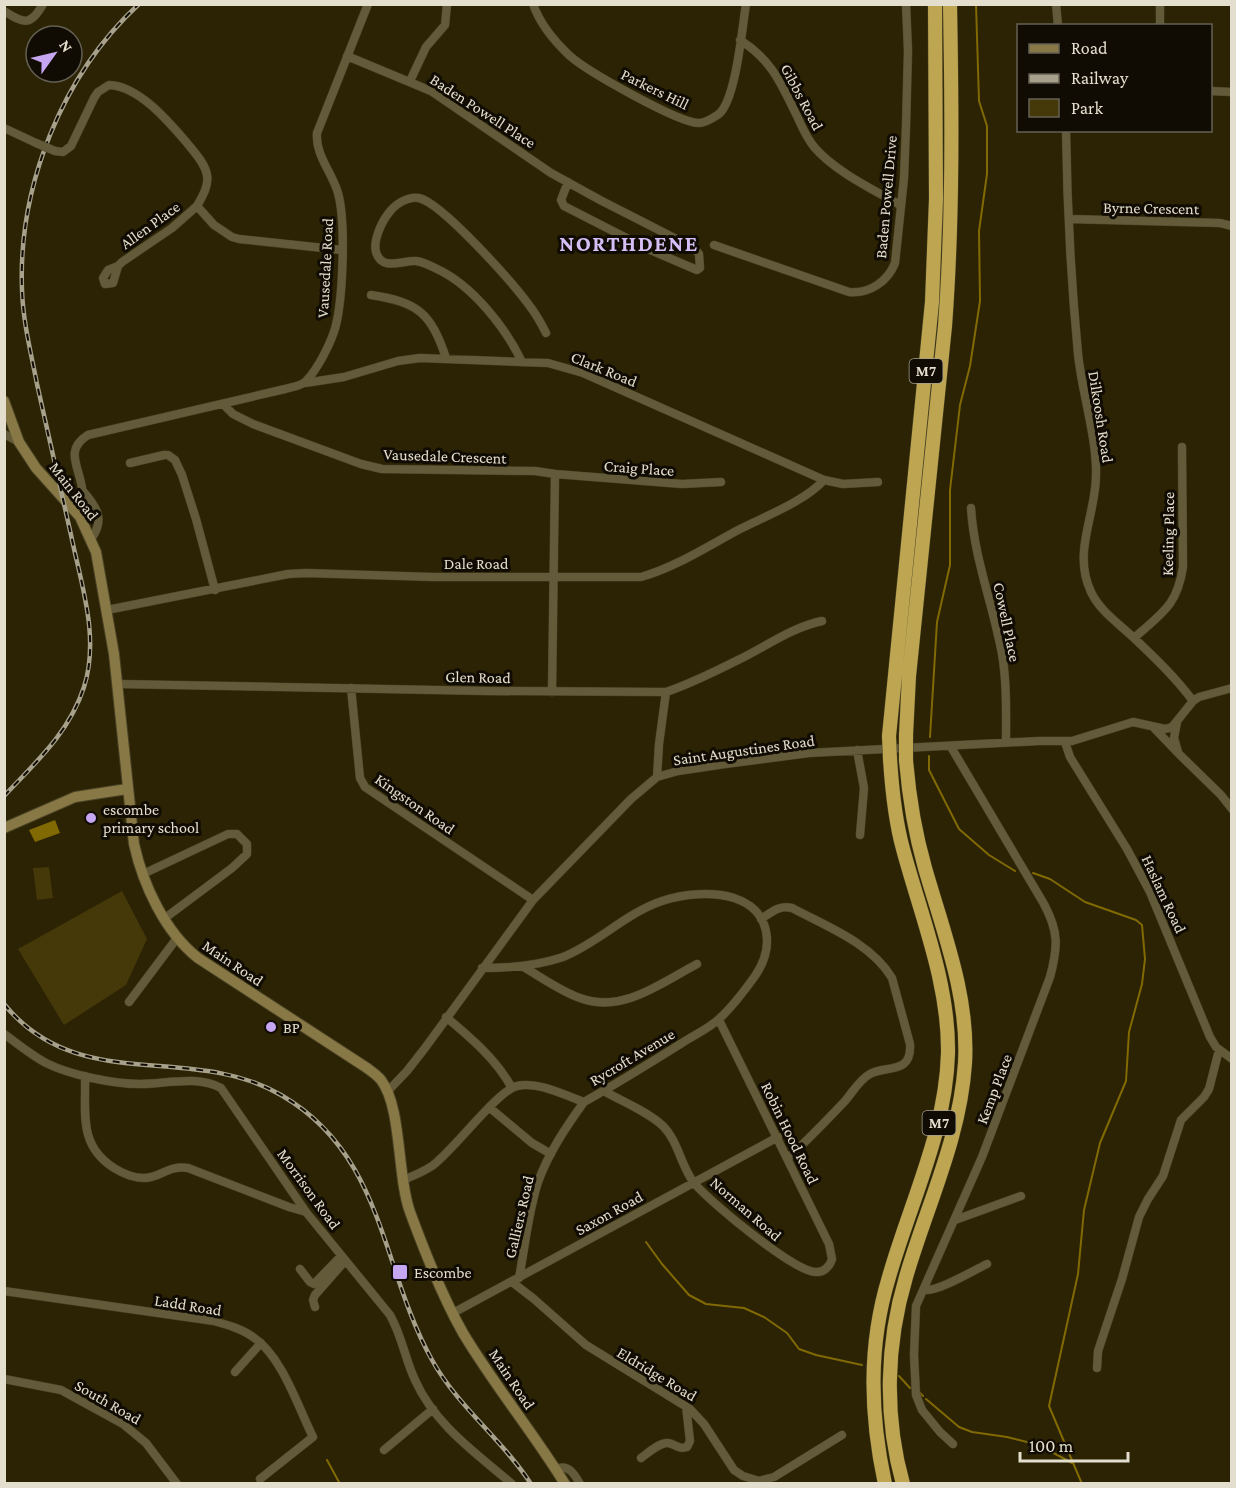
<svg xmlns="http://www.w3.org/2000/svg" width="1236" height="1488" viewBox="0 0 1236 1488" font-family="'Crimson Pro',serif">
  <rect width="100%" height="100%" fill="#2b2304"/>
  <!-- green -->
  <path fill="#453809" d="M49 867 53 898 37 900 33 868Z
    M122 891 147 939 126 985 64 1025 18 949Z"/>
  <!-- water -->
  <path fill="#816a04" d="M55 820 60 833 35 842 29 830Z"/>
  <g fill="none" stroke-linecap="round" stroke-linejoin="round">
    <!-- stream -->
    <path stroke="#816a04" stroke-width="2" d="M930 737 937 622 950 565V490L960 405 970 366 980 301 979 231 987 174V126L979 101 976 4
      M929 756V770L959 829 989 855 1015 871
      M1033 873 1050 879 1085 902 1136 920 1142 925 1145 959 1142 984 1129 1032 1126 1081 1100 1143 1084 1210 1078 1274 1049 1406 1082 1484
      M646 1242 662 1264 689 1295 706 1304 744 1308 764 1317 787 1333 799 1349 816 1355 862 1365
      M899 1376 910 1388
      M918 1391 923 1396
      M926 1399 959 1427 972 1432 1007 1437 1039 1445 1072 1463
      M327 1460 340 1484"/>
    <defs>
      <path id="minor" d="M533 4C540 24 555 42 570 56 587 71 678 123 699 123 706 123 713 118 719 114 736 99 742 29 746 4
        M1056 4 1058 26
        M4 11C24 24 31 26 43 4
        M1160 26V4
        M740 40C772 60 781 84 797 116 802 127 807 139 815 148 836 172 874 190 900 205
        M347 56 431 91 551 173 600 200 694 248 699 254 700 268 697 270 648 249 564 206 561 200 568 182
        M410 81 426 47 445 25 447 4
        M1210 91 1232 92
        M4 128 36 143
        M1066 130C1067 205 1071 280 1078 354 1082 393 1097 438 1096 475 1096 515 1072 552 1091 592 1100 611 1118 623 1134 638 1155 658 1176 678 1193 701
        M55 151 63 152 71 146 94 98 98 92 109 85C139 86 169 122 187 143 194 152 205 163 207 175 209 186 202 197 197 206L214 225 232 237 239 239 342 250
        M1069 219 1220 223 1232 226
        M714 245 849 292C870 294 888 281 895 263L904 178 906 126 908 51 906 4
        M118 266 108 270 103 278 105 284 113 283 118 266 122 262 172 228 197 206
        M371 295C418 302 431 313 446 358
        M522 362C506 328 472 285 437 269 431 266 424 262 416 261 403 260 382 272 376 252 373 241 381 223 388 214 394 205 407 196 419 198 442 203 513 283 529 305 536 314 541 323 546 333
        M305 383 344 377 398 361 420 358 548 363 583 373 824 480 843 484 878 482
        M223 404 233 414 253 424 361 464 382 469 535 471 555 474 552 692
        M4 434 19 442
        M130 463 164 455H168L175 460 182 475 196 519 215 590
        M555 474 682 484 721 482
        M82 490C96 506 106 519 91 539
        M971 508C974 558 993 605 1002 654 1007 683 1006 714 1006 743
        M80 517C81 508 83 497 82 488 79 466 64 450 88 435L285 389C292 387 302 386 306 381 318 369 332 341 336 325 343 295 346 222 338 193 332 172 315 155 317 133L368 4
        M107 610 288 574 306 573 433 577H641C676 567 708 546 740 529 766 516 805 501 824 480
        M1134 638C1162 613 1177 606 1183 567L1182 447
        M118 684 487 691 666 692C693 683 720 669 746 656 771 643 794 627 822 621
        M351 688 360 778 365 787 533 900
        M1177 722 1174 738 1178 752
        M1154 728 1179 754 1221 795 1232 809
        M1065 742 1070 757 1127 849 1150 892 1210 1037 1216 1047 1232 1059
        M951 747 1044 904C1059 932 1058 947 1050 977L982 1157 916 1306 914 1355 916 1395 922 1410 940 1432 953 1444
        M857 750 864 788 860 835
        M657 777 659 744 666 692
        M143 874 228 834H237L247 844V854L232 868 165 918
        M761 919C772 912 778 905 792 908 826 926 871 943 892 978L910 1044C912 1075 886 1065 870 1074 860 1079 852 1093 845 1101 826 1121 808 1140 788 1158
        M522 966C541 977 560 991 580 998 622 1014 661 983 697 964
        M129 1002 177 938
        M446 1017C471 1038 496 1059 512 1088
        M4 1034C18 1044 31 1055 46 1063 70 1075 113 1084 140 1084 166 1084 197 1075 221 1088L306 1212 390 1315C402 1336 405 1359 415 1380 435 1425 476 1453 512 1484
        M85 1076C86 1113 78 1145 114 1168 122 1173 134 1178 144 1178 161 1178 167 1165 188 1168L289 1207 306 1212
        M604 1091C623 1102 647 1111 663 1126 678 1141 681 1166 694 1183 710 1202 792 1270 815 1272 824 1273 830 1266 832 1259L829 1244 719 1020
        M387 1092 407 1071 425 1048 533 900 631 799 657 777 678 771 725 764 809 753 1039 741H1072L1133 722 1165 729 1172 727 1177 721 1193 701 1199 697 1232 688
        M490 1108 532 1143 551 1154
        M403 1180C413 1176 423 1172 432 1166 453 1151 498 1090 517 1086 538 1081 564 1095 584 1102 618 1083 650 1063 682 1043 694 1035 710 1028 720 1018 733 1006 745 990 755 976 775 947 771 910 734 898 712 891 683 894 662 901 626 913 598 943 563 957 537 966 509 968 482 968
        M955 1220 1021 1196
        M300 1269 310 1282 314 1284 341 1256
        M519 1278C525 1247 528 1213 538 1182 549 1152 566 1127 584 1102
        M512 1282 534 1299 586 1345 690 1409 704 1424 734 1470 743 1476 759 1481 774 1477 842 1435
        M924 1290C938 1292 972 1271 987 1264
        M4 1291 214 1321C228 1325 242 1329 253 1337 282 1356 298 1407 313 1437L260 1479
        M315 1307 313 1300 315 1295 345 1261
        M453 1313 778 1137
        M1097 1368 1098 1351 1122 1279 1139 1217 1148 1199 1163 1176 1181 1120 1204 1097 1209 1089 1219 1050
        M235 1372 261 1343
        M4 1379 61 1390 123 1424 146 1443 177 1484
        M384 1450 433 1409
        M641 1458C648 1453 660 1442 668 1443 676 1444 678 1450 687 1447L690 1441 686 1406
        M556 1469C568 1464 574 1473 580 1484"/>
      <path id="secondary" d="M4 401 19 442 36 468 80 517 96 552 114 654 134 844C143 885 165 932 198 958L367 1068C372 1072 377 1075 381 1080 402 1107 397 1177 410 1212 424 1250 443 1298 463 1333 494 1385 533 1432 565 1484
        M4 828 75 797 127 789"/>
      <path id="motorway" d="M906 735 909 676 945 326C953 219 952 112 950 4
        M889 736 932 302 936 199 935 4
        M885 1484C870 1414 868 1346 889 1277 910 1203 946 1132 948 1053 949 983 921 916 903 849 895 820 892 790 890 759
        M903 1484C884 1416 886 1344 906 1277 927 1205 960 1139 965 1063 969 996 943 931 925 868 915 833 909 797 906 760"/>
    </defs>
    <!-- minor casing -->
    <use href="#minor" stroke="#484124" stroke-width="9"/>
    <!-- secondary casing -->
    <use href="#secondary" stroke="#484124" stroke-width="12"/>
    <!-- motorway casing -->
    <use href="#motorway" stroke="#484124" stroke-width="15"/>
    <!-- minor -->
    <use href="#minor" stroke="#635a3a" stroke-width="8"/>
    <!-- secondary -->
    <use href="#secondary" stroke="#887845" stroke-width="10"/>
    <!-- motorway -->
    <use href="#motorway" stroke="#bda551" stroke-width="14"/>
    <defs>
      <path id="rail" d="M4 796C36 762 69 733 84 687 100 637 81 584 71 535 60 485 48 435 37 384 31 353 23 322 22 290 18 186 62 75 139 4
        M4 1004C79 1096 190 1042 281 1095 385 1155 380 1267 432 1360 458 1407 502 1439 531 1484"/>
    </defs>
    <!-- rail casing -->
    <use href="#rail" stroke="#a7a18c" stroke-width="4.5"/>
    <!-- rail -->
    <use href="#rail" stroke="#100c03" stroke-width="2" stroke-dasharray="7" stroke-linecap="butt"/>
    <defs>
      <path id="minor-bridge" d="M36 143 55 151"/>
      <path id="motorway-bridge" d="M906 735V760
        M889 736 890 759"/>
    </defs>
    <!-- minor-bridge casing -->
    <use href="#minor-bridge" stroke="#484124" stroke-width="9" stroke-linecap="butt"/>
    <!-- motorway-bridge casing -->
    <use href="#motorway-bridge" stroke="#484124" stroke-width="15" stroke-linecap="butt"/>
    <!-- minor-bridge -->
    <use href="#minor-bridge" stroke="#635a3a" stroke-width="8"/>
    <!-- motorway-bridge -->
    <use href="#motorway-bridge" stroke="#bda551" stroke-width="14"/>
  </g>
  <!-- markers -->
  <g fill="#c6a6f0" stroke="#100c03" stroke-width="2">
    <circle cx="91" cy="818" r="6"/>
    <circle cx="271" cy="1027" r="6"/>
    <rect x="392" y="1264" width="16" height="16" rx="3"/>
  </g>
  <g text-anchor="middle" dominant-baseline="central" stroke-width="6" stroke-linejoin="round" paint-order="stroke">
    <!-- shield labels -->
    <g fill="#100c03" stroke="#a49f90" stroke-width="1.5">
      <rect x="909.5" y="359" width="33" height="24" rx="4.5"/>
      <rect x="922.5" y="1111" width="33" height="24" rx="4.5"/>
    </g>
    <g font-size="15" font-weight="bold" fill="#e3decd">
      <text x="926" y="371">M7</text>
      <text x="939" y="1123">M7</text>
    </g>
    <!-- street labels -->
    <g font-size="16" fill="#e3decd" stroke="#100c03">
      <text transform="translate(655 89) rotate(26)">Parkers Hill</text>
      <text transform="translate(802 97) rotate(62)">Gibbs Road</text>
      <text transform="translate(483 111) rotate(33)">Baden Powell Place</text>
      <text transform="translate(886 197) rotate(-85)">Baden Powell Drive</text>
      <text transform="translate(1151 208) rotate(1)">Byrne Crescent</text>
      <text transform="translate(150 225) rotate(-36)">Allen Place</text>
      <text transform="translate(325 268) rotate(-87)">Vausedale Road</text>
      <text transform="translate(604 369) rotate(22)">Clark Road</text>
      <text transform="translate(1101 417) rotate(81)">Dilkoosh Road</text>
      <text transform="translate(445 456) rotate(2)">Vausedale Crescent</text>
      <text transform="translate(639 468) rotate(4)">Craig Place</text>
      <text transform="translate(74 491) rotate(52)">Main Road</text>
      <text transform="translate(1168 534) rotate(-89)">Keeling Place</text>
      <text x="476" y="563">Dale Road</text>
      <text transform="translate(1007 622) rotate(78)">Cowell Place</text>
      <text transform="translate(478 677) rotate(1)">Glen Road</text>
      <text transform="translate(744 750) rotate(-8)">Saint Augustines Road</text>
      <text transform="translate(415 804) rotate(35)">Kingston Road</text>
      <text transform="translate(1164 894) rotate(65)">Haslam Road</text>
      <text transform="translate(233 963) rotate(34)">Main Road</text>
      <text transform="translate(632 1057) rotate(-31)">Rycroft Avenue</text>
      <text transform="translate(994 1089) rotate(-69)">Kemp Place</text>
      <text transform="translate(790 1133) rotate(64)">Robin Hood Road</text>
      <text transform="translate(309 1189) rotate(54)">Morrison Road</text>
      <text transform="translate(746 1209) rotate(41)">Norman Road</text>
      <text transform="translate(609 1213) rotate(-29)">Saxon Road</text>
      <text transform="translate(519 1217) rotate(-77)">Galliers Road</text>
      <text transform="translate(188 1305) rotate(9)">Ladd Road</text>
      <text transform="translate(657 1374) rotate(31)">Eldridge Road</text>
      <text transform="translate(512 1379) rotate(56)">Main Road</text>
      <text transform="translate(108 1402) rotate(30)">South Road</text>
    </g>
    <!-- poi labels -->
    <g font-size="16" fill="#e3decd" stroke="#100c03" text-anchor="start">
      <text x="103" y="809">escombe<tspan x="103" dy="18">primary school</tspan></text>
      <text x="283" y="1027">BP</text>
      <text x="414" y="1272">Escombe</text>
    </g>
    <!-- district labels -->
    <g font-size="22" font-weight="bold" letter-spacing="1.5" fill="#d6bff7" stroke="#100c03">
      <text x="629" y="243">NORTHDENE</text>
    </g>
  </g>
  <!-- border -->
  <rect width="1236" height="1488" fill="none" stroke="#e3decd" stroke-width="12"/>
  <!-- legend -->
  <rect x="1017" y="24" width="195" height="108" fill="#100c03" stroke="#646054" stroke-width="1.5"/>
  <rect x="1029" y="44" width="30" height="9" fill="#887845" stroke="#646054" stroke-width="1.5"/>
  <text x="1071" y="54" font-size="18" fill="#e3decd">Road</text>
  <rect x="1029" y="74" width="30" height="9" fill="#a7a18c" stroke="#646054" stroke-width="1.5"/>
  <text x="1071" y="84" font-size="18" fill="#e3decd">Railway</text>
  <rect x="1029" y="99" width="30" height="18" fill="#453809" stroke="#646054" stroke-width="1.5"/>
  <text x="1071" y="114" font-size="18" fill="#e3decd">Park</text>
  <!-- north arrow -->
  <g transform="translate(54 54) rotate(56)"><circle r="28" fill="#100c03" stroke="#646054" stroke-width="1.5"/>
  <path d="M0-4.5L10 22L0 15L-10 22Z" fill="#c6a6f0"/>
  <text y="-9" font-size="16" font-weight="bold" text-anchor="middle" fill="#e3decd">N</text>
  </g>
  <!-- scale -->
  <path d="M1020 1452v9h108v-9" fill="none" stroke="#e3decd" stroke-width="3"/>
  <text x="1029" y="1452" font-size="18" fill="#e3decd" stroke="#100c03" stroke-width="4.5" paint-order="stroke">100 m</text>
</svg>
